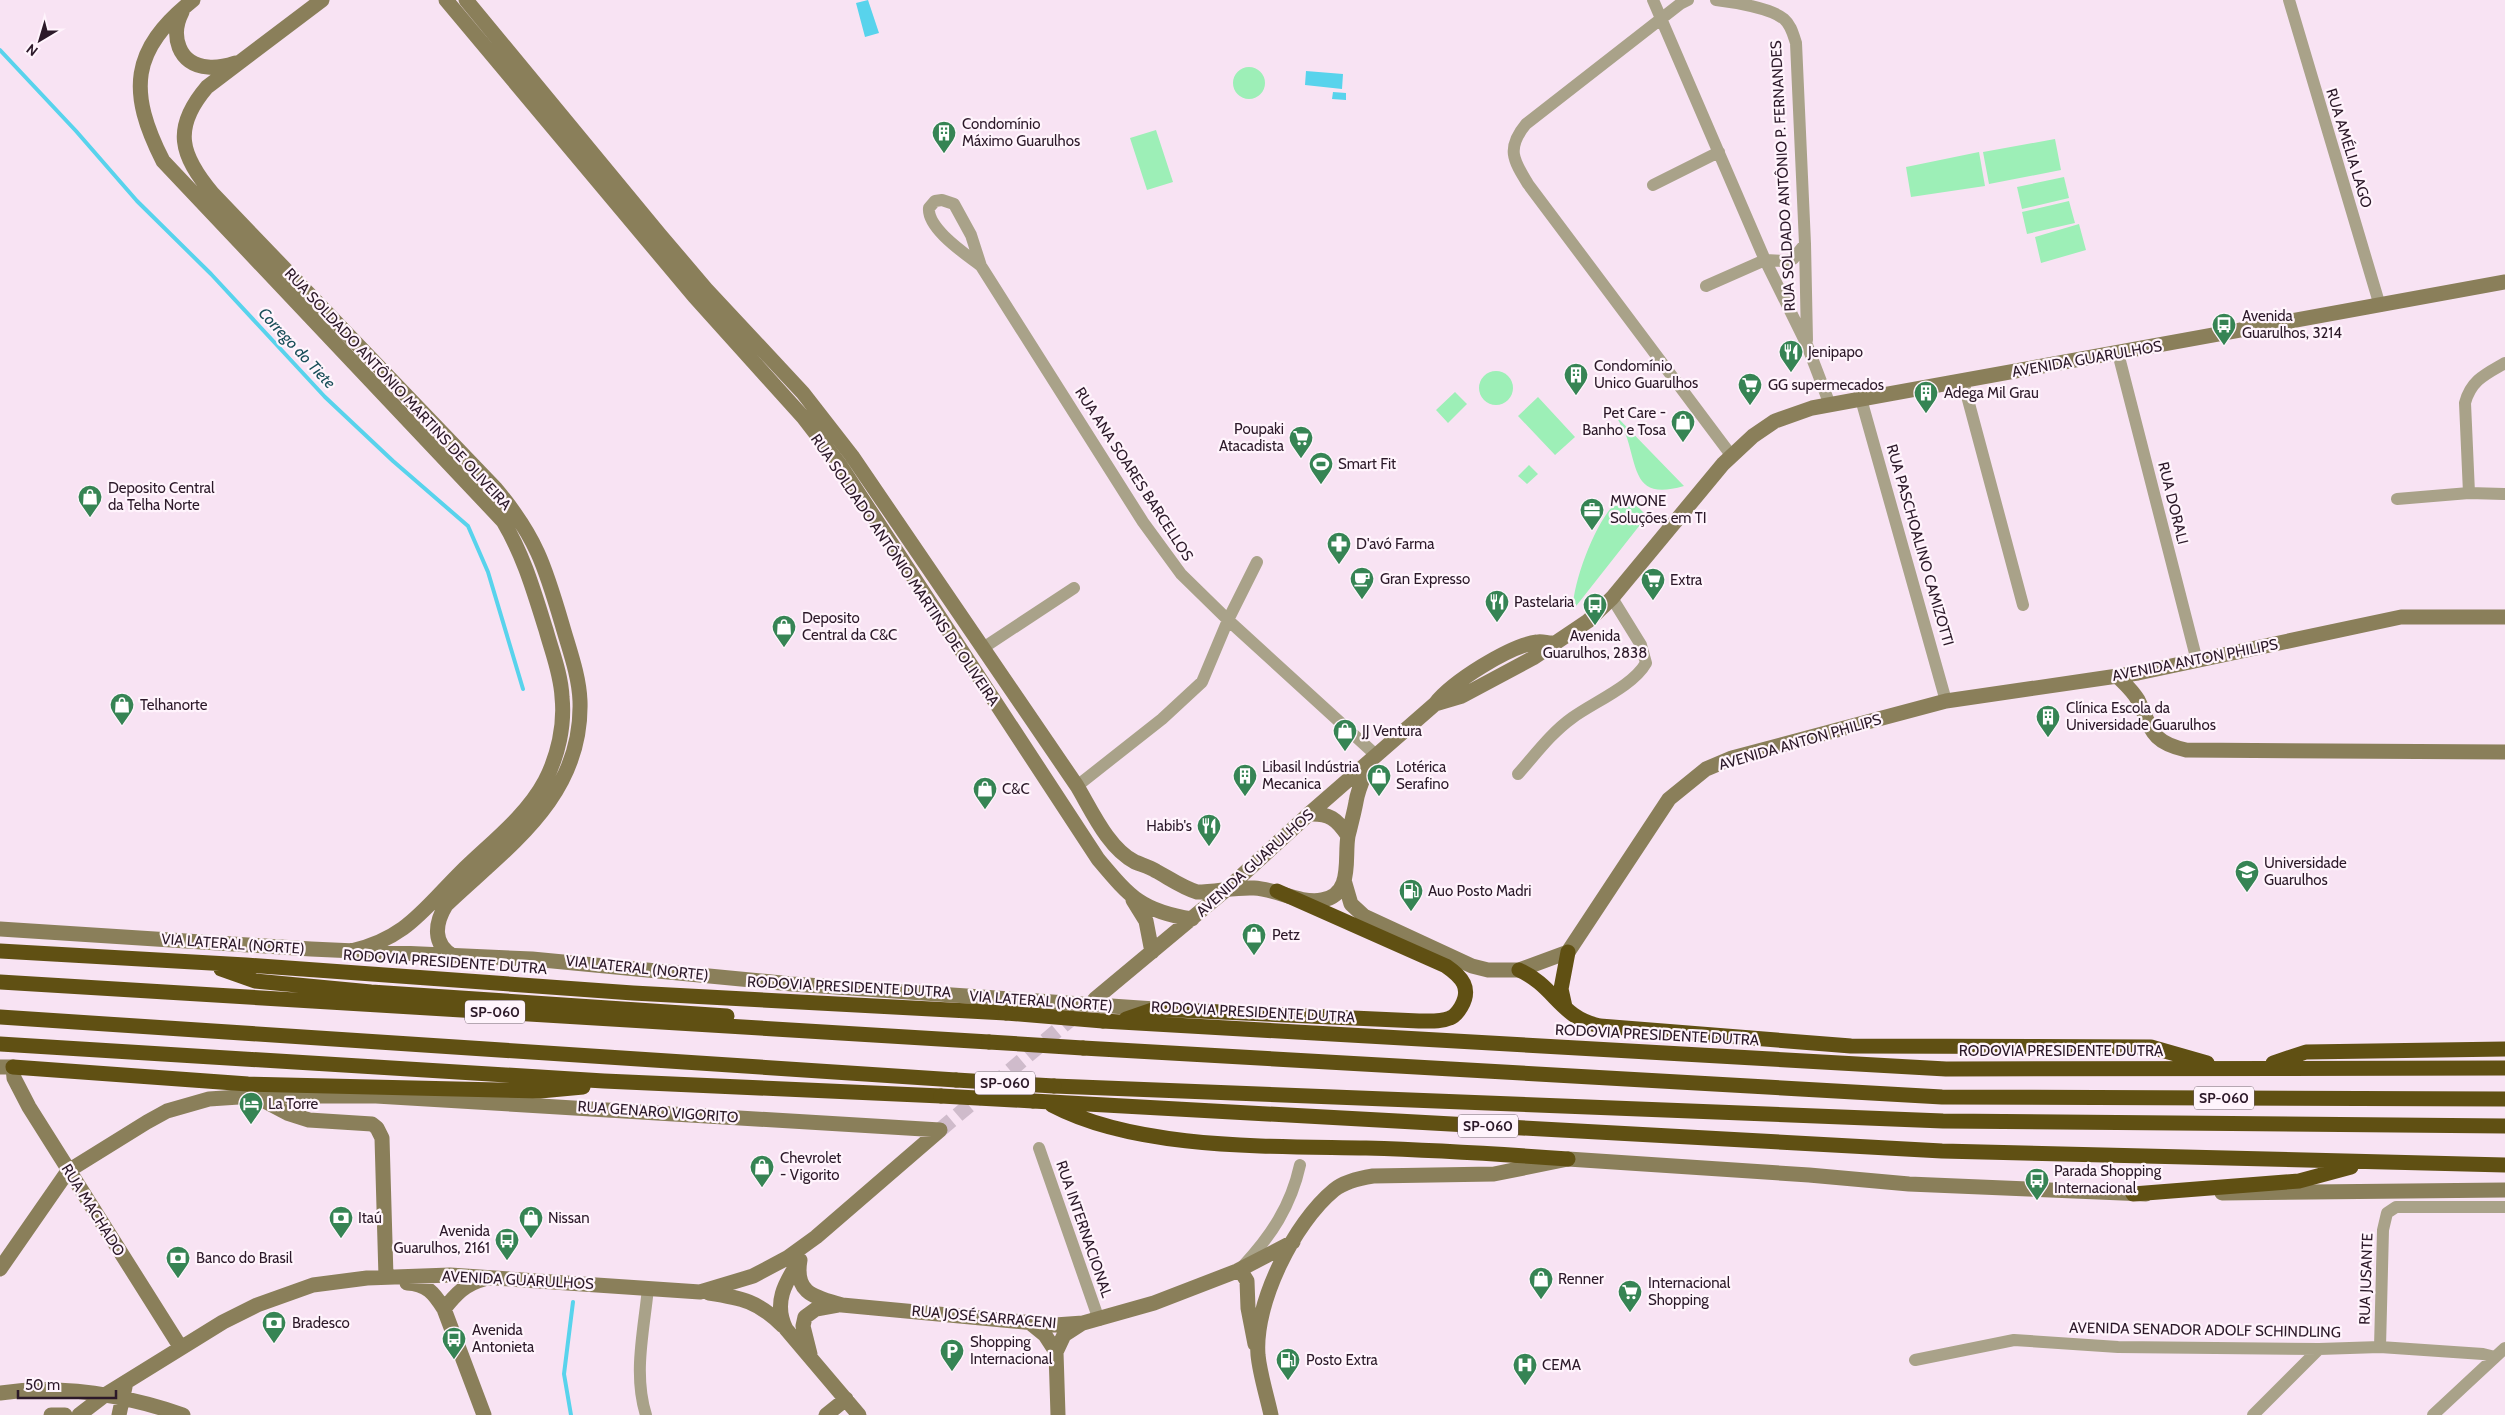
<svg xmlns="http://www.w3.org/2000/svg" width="2505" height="1415" viewBox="0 0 2505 1415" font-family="Cabin,sans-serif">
  <rect width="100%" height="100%" fill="#f8e3f3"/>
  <!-- green -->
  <path fill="#9defb7" d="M1233 83a16 16 0 1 1 32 0a16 16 0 1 1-32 0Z
    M1156 130 1173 182 1147 190 1130 138Z
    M2055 139 2061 170 1989 184 1983 152Z
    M1979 152 1985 186 1911 197 1906 167Z
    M2064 177 2069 198 2022 209 2017 187Z
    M2069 201 2075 223 2027 234 2022 212Z
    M2079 224 2086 250 2041 263 2035 237Z
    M1479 388a17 17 0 1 1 34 0a17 17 0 1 1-34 0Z
    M1455 392 1467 404 1448 423 1436 410Z
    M1538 397 1575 437 1555 455 1518 416Z
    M1616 416 1684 486C1636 500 1638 473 1627 438 1624 431 1620 423 1616 416Z
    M1529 465 1538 474 1527 484 1518 476Z
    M1628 502 1637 506 1647 516 1573 610C1572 584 1595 524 1613 506Z"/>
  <!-- water -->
  <path fill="#58d3ec" d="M868 0 879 33 865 37 856 3Z
    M1306 71 1343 74 1342 89 1305 85Z
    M1333 92 1346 93V100L1332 99Z"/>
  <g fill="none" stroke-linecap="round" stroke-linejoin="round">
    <!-- stream -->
    <path stroke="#58d3ec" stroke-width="4" d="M0 50 76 131 137 201 211 274 325 397 393 461 468 526 488 572 523 689
      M571 1415 564 1374 573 1302"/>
    <!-- secondary-tunnel -->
    <path stroke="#cfbbcb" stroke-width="15" stroke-dasharray="15 8" stroke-linecap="butt" d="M940 1130 1078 1013"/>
    <!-- street -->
    <path stroke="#a9a289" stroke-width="12" d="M1653 0 1765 260 1807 345 1830 405
      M1688 0 1680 4 1526 124C1506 148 1513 160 1528 184L1731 455
      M1716 0C1733 2 1771 8 1784 19 1791 25 1793 34 1796 43L1805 244 1807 340
      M2289 0 2380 306
      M1653 185 1719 152
      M981 266C967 255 927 229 929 208L935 201 942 200 954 204 971 235 981 266 1143 522 1181 574 1228 620 1377 756
      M1706 286 1765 260 1784 261 1793 259 1805 244
      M2118 353 2197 661
      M1963 381 2023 605
      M1861 399 1946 701
      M2469 493 2504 494
      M2397 499 2469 493 2465 403C2471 380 2486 374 2505 363
      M983 648 1074 588
      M1518 774C1535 755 1551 733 1572 718 1594 702 1633 686 1646 663L1641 645 1612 598
      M1077 786 1162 719 1202 682 1228 620 1257 562
      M1039 1148 1099 1320
      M1243 1266C1271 1236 1291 1206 1300 1165
      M2380 1347 2383 1230 2387 1213 2396 1207H2505
      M1915 1360 2014 1340 2118 1347 2319 1349 2380 1347 2483 1354 2495 1357
      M646 1415C633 1374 644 1330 648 1288
      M2253 1415 2319 1349
      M2433 1415 2505 1348"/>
    <!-- secondary -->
    <path stroke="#8a7f5a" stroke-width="15" d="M193 0C130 50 128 92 163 161L503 521C524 556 534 592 546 630 552 652 561 674 562 697 565 725 558 756 545 781 526 817 488 845 460 873 423 910 405 939 351 951
      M322 0 207 87C172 128 180 155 213 194L496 489C536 537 545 566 562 624 569 649 579 675 580 701 583 797 508 846 446 905 435 923 432 944 453 956
      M446 0 694 296 803 417 840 465 1098 859C1130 897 1141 911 1192 919
      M466 0 660 235 706 289 803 393 852 456 1077 786C1092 811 1108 848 1135 862 1142 865 1150 867 1156 871 1169 878 1183 888 1197 892 1216 892 1235 887 1254 888 1276 889 1300 904 1322 900 1354 895 1344 857 1348 836 1351 824 1354 813 1356 802 1358 788 1365 775 1370 762
      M182 12C170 35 178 65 208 67 218 68 226 66 235 63
      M2117 676C2124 683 2133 691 2138 700 2152 729 2150 742 2186 750L2505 752
      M1435 704 1462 696 1533 658 1588 621 1612 598 1723 464 1753 436 1775 421 1812 408 1861 399 2505 282
      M1309 814C1329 813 1337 819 1348 836
      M1344 880 1351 904 1364 916 1472 966 1488 970H1519L1568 952 1669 799 1706 769 1732 758 1946 701 2138 673 2401 617H2505
      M1133 900 1146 921 1152 952
      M0 929 311 949 532 959 792 984 1155 1009
      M1095 999 1227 889 1309 814 1435 704C1452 682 1509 646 1537 642 1542 641 1547 643 1552 643
      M0 1067H13L14 1078 29 1107 181 1348
      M257 1097 287 1113 309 1120 372 1124 377 1128 382 1138 386 1277
      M2222 1193 2505 1190
      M800 1260C794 1294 815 1297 842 1305L1055 1325 1083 1323 1154 1303 1237 1271 1293 1242
      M799 1261C785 1283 773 1303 786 1329L859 1415
      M0 1269 68 1171 147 1122 167 1111 209 1099 254 1096H376L940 1130
      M1237 1271 1242 1273 1247 1281 1248 1308 1255 1344
      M407 1283C427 1284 434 1293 444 1309L484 1415
      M709 1293C742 1298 758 1301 783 1326
      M444 1309C456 1294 465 1284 484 1279
      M1029 1322 1045 1335 1056 1352
      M810 1354 803 1326 805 1317 816 1309 838 1305
      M0 1393C62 1384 124 1395 183 1415
      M51 1415H65
      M79 1415 105 1395 223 1322 257 1305 313 1285 367 1278 450 1275 700 1292 753 1276 787 1258 816 1237 940 1130
      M119 1415 125 1387
      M826 1415 846 1399
      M1058 1415 1056 1352 1064 1335 1081 1324
      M1271 1415C1267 1396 1260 1375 1258 1355 1254 1303 1294 1223 1334 1190 1345 1181 1360 1178 1373 1176L1494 1174 1568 1159 1809 1175 1909 1184 2146 1194"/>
    <!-- highway -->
    <path stroke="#605013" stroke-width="15" d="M0 951 246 965 633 993 1006 1013
      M221 969 255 981 371 992 727 1016
      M1519 970C1555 986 1560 1018 1600 1026L1851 1046 2151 1047 2207 1063
      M0 982 989 1042
      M1565 1007 1561 989 1568 952
      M0 1017 956 1080
      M1126 1019 1155 1009 1419 1021C1430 1021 1441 1022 1450 1018 1455 1016 1458 1012 1461 1007 1472 988 1462 977 1446 966L1277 891
      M1103 1021 1946 1069 2505 1068
      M0 1044 604 1081 941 1096
      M1083 1048 1942 1097 2505 1099
      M2273 1063 2306 1052 2505 1049
      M13 1067 248 1084 540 1091 583 1087
      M1054 1086 1943 1121 2505 1126
      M1033 1101 1942 1151 2505 1165
      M1052 1105C1137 1150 1271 1146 1366 1148 1433 1150 1500 1154 1568 1159
      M2133 1194 2299 1181 2351 1167"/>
    <!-- highway-bridge -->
    <path stroke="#605013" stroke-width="15" d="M1006 1013 1103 1021
      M989 1042 1083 1048
      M956 1080 1054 1086
      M941 1096 1033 1101"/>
  </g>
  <!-- icons -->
  <defs>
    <symbol id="building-pin" viewBox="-11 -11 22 30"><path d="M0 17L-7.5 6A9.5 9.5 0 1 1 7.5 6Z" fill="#368454" stroke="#fff4fc"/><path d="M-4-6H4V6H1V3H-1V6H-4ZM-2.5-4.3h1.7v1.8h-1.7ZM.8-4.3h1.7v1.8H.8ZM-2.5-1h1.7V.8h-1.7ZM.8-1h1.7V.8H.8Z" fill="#fff"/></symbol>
    <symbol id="bus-pin" viewBox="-11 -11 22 30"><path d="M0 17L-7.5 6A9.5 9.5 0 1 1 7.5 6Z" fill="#368454" stroke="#fff4fc"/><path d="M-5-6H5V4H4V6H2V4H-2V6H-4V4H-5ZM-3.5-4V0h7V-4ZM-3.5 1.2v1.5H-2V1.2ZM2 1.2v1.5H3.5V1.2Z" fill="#fff"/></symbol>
    <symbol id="restaurant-pin" viewBox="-11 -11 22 30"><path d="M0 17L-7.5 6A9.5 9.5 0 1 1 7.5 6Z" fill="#368454" stroke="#fff4fc"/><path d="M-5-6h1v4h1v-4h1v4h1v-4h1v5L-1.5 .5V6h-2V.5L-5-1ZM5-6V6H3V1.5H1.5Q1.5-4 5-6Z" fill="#fff"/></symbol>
    <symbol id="supermarket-pin" viewBox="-11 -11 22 30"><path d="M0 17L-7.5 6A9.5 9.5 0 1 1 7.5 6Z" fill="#368454" stroke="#fff4fc"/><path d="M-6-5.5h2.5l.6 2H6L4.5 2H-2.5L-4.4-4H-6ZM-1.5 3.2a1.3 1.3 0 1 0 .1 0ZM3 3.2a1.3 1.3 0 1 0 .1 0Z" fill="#fff"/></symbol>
    <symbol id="shop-pin" viewBox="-11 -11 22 30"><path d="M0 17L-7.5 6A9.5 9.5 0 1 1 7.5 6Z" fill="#368454" stroke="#fff4fc"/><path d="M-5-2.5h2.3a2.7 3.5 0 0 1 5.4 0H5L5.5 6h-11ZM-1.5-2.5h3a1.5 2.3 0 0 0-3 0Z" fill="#fff"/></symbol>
    <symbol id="stadium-pin" viewBox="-11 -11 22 30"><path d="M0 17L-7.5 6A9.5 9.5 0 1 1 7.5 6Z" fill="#368454" stroke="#fff4fc"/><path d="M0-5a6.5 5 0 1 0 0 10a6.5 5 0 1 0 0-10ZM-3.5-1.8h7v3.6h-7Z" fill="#fff"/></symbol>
    <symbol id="office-pin" viewBox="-11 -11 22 30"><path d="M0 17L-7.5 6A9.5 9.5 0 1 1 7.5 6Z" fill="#368454" stroke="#fff4fc"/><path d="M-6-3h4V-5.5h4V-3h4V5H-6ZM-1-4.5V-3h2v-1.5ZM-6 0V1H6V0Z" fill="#fff"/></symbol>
    <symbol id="pharmacy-pin" viewBox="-11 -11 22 30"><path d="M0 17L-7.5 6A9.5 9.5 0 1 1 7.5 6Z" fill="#368454" stroke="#fff4fc"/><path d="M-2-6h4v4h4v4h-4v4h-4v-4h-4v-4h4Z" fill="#fff"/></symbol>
    <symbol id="cafe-pin" viewBox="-11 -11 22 30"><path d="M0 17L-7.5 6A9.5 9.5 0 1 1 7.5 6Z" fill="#368454" stroke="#fff4fc"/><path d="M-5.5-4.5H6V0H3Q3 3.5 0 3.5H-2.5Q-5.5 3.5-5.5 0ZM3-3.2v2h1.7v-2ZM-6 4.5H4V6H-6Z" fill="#fff"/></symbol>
    <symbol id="university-pin" viewBox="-11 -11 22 30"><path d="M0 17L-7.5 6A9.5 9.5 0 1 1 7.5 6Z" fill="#368454" stroke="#fff4fc"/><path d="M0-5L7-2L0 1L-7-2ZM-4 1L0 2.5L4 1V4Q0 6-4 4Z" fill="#fff"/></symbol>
    <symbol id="fuel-pin" viewBox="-11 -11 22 30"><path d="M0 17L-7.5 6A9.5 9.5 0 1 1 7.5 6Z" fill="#368454" stroke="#fff4fc"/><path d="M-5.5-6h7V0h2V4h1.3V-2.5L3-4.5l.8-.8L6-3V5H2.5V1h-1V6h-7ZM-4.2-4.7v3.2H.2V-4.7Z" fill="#fff"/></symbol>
    <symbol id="hotel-pin" viewBox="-11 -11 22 30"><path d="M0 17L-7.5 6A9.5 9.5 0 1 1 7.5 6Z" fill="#368454" stroke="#fff4fc"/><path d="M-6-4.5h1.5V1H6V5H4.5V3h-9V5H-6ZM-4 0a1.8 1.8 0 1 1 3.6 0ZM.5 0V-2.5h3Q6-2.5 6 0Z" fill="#fff"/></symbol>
    <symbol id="bank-pin" viewBox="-11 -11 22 30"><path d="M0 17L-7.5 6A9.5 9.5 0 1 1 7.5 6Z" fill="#368454" stroke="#fff4fc"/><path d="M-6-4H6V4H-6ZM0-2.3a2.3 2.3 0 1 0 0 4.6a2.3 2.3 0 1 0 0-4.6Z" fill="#fff"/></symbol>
    <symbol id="parking-pin" viewBox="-11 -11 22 30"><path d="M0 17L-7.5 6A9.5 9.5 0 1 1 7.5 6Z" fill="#368454" stroke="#fff4fc"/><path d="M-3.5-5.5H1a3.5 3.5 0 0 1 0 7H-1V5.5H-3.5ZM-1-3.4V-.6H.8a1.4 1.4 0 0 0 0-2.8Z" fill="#fff"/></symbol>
    <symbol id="hospital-pin" viewBox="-11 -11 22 30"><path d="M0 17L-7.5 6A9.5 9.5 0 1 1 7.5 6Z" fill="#368454" stroke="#fff4fc"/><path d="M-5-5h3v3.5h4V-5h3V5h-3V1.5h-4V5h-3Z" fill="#fff"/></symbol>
  </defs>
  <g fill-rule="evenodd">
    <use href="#building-pin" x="930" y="119" width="28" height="38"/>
    <use href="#bus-pin" x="2210" y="311" width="28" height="38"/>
    <use href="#restaurant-pin" x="1777" y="338" width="28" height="38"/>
    <use href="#building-pin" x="1562" y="361" width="28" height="38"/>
    <use href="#supermarket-pin" x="1736" y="371" width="28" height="38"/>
    <use href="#building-pin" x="1912" y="379" width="28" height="38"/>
    <use href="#shop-pin" x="1669" y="408" width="28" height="38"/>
    <use href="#supermarket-pin" x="1287" y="424" width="28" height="38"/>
    <use href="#stadium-pin" x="1307" y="450" width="28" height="38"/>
    <use href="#shop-pin" x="76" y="483" width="28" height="38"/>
    <use href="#office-pin" x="1578" y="496" width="28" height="38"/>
    <use href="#pharmacy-pin" x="1325" y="530" width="28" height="38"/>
    <use href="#cafe-pin" x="1348" y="565" width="28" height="38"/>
    <use href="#supermarket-pin" x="1639" y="566" width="28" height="38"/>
    <use href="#restaurant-pin" x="1483" y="588" width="28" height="38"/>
    <use href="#bus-pin" x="1581" y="591" width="28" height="38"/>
    <use href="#shop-pin" x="770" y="613" width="28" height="38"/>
    <use href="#shop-pin" x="108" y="691" width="28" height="38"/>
    <use href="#building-pin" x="2034" y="703" width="28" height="38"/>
    <use href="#shop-pin" x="1331" y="717" width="28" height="38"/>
    <use href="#building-pin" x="1231" y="762" width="28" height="38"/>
    <use href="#shop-pin" x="1365" y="762" width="28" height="38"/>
    <use href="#shop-pin" x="971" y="775" width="28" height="38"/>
    <use href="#restaurant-pin" x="1195" y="812" width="28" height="38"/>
    <use href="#university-pin" x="2233" y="858" width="28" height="38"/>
    <use href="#fuel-pin" x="1397" y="877" width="28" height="38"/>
    <use href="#shop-pin" x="1240" y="921" width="28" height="38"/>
    <use href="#hotel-pin" x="237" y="1090" width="28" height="38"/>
    <use href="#shop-pin" x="748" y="1153" width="28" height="38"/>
    <use href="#bus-pin" x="2023" y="1166" width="28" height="38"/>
    <use href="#bank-pin" x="327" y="1204" width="28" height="38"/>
    <use href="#shop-pin" x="517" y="1204" width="28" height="38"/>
    <use href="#bus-pin" x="493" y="1226" width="28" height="38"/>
    <use href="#bank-pin" x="164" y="1244" width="28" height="38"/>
    <use href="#shop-pin" x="1527" y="1265" width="28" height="38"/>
    <use href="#supermarket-pin" x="1616" y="1278" width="28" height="38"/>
    <use href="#bank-pin" x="260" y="1309" width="28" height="38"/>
    <use href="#bus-pin" x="440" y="1325" width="28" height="38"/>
    <use href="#parking-pin" x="938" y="1337" width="28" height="38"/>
    <use href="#fuel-pin" x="1274" y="1346" width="28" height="38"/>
    <use href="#hospital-pin" x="1511" y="1351" width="28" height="38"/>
  </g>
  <g text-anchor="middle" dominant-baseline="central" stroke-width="4.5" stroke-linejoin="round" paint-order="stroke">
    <!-- shield labels -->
    <g fill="#fff4fc" stroke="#6b5b68" stroke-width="1">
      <rect x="465" y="1000.5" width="60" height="23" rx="4"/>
      <rect x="975" y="1071.5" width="60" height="23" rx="4"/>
      <rect x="2194" y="1086.5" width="60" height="23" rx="4"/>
      <rect x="1458" y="1114.5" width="60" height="23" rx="4"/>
    </g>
    <g font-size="14" font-weight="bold" fill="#2c1929">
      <text x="495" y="1012">SP-060</text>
      <text x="1005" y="1083">SP-060</text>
      <text x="2224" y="1098">SP-060</text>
      <text x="1488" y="1126">SP-060</text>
    </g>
    <!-- poi labels -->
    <g font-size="15" fill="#2c1929" stroke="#fff4fc" text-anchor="start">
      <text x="962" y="124">Condomínio<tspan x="962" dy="17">Máximo Guarulhos</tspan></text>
      <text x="2242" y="316">Avenida<tspan x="2242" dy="17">Guarulhos, 3214</tspan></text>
      <text x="1808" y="352">Jenipapo</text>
      <text x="1594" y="366">Condomínio<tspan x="1594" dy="17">Unico Guarulhos</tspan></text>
      <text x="1768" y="385">GG supermecados</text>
      <text x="1944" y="393">Adega Mil Grau</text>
      <text x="1666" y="413" text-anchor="end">Pet Care -<tspan x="1666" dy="17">Banho e Tosa</tspan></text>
      <text x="1284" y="429" text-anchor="end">Poupaki<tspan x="1284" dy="17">Atacadista</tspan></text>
      <text x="1338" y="464">Smart Fit</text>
      <text x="108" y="488">Deposito Central<tspan x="108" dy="17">da Telha Norte</tspan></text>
      <text x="1610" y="501">MWONE<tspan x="1610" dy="17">Soluções em TI</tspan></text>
      <text x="1356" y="544">D'avó Farma</text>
      <text x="1380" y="579">Gran Expresso</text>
      <text x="1670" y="580">Extra</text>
      <text x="1514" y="602">Pastelaria</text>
      <text x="802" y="618">Deposito<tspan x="802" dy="17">Central da C&amp;C</tspan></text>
      <text x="1595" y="636" text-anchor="middle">Avenida<tspan x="1595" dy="17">Guarulhos, 2838</tspan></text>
      <text x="140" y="705">Telhanorte</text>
      <text x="2066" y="708">Clínica Escola da<tspan x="2066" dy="17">Universidade Guarulhos</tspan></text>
      <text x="1362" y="731">JJ Ventura</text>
      <text x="1262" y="767">Libasil Indústria<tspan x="1262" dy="17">Mecanica</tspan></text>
      <text x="1396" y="767">Lotérica<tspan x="1396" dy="17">Serafino</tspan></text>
      <text x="1002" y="789">C&amp;C</text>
      <text x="1192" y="826" text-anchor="end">Habib's</text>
      <text x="2264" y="863">Universidade<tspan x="2264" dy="17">Guarulhos</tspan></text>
      <text x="1428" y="891">Auo Posto Madri</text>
      <text x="1272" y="935">Petz</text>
      <text x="268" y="1104">La Torre</text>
      <text x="780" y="1158">Chevrolet<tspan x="780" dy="17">- Vigorito</tspan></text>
      <text x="2054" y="1171">Parada Shopping<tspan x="2054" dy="17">Internacional</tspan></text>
      <text x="358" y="1218">Itaú</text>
      <text x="548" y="1218">Nissan</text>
      <text x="490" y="1231" text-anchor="end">Avenida<tspan x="490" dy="17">Guarulhos, 2161</tspan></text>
      <text x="196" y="1258">Banco do Brasil</text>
      <text x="1558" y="1279">Renner</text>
      <text x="1648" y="1283">Internacional<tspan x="1648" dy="17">Shopping</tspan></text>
      <text x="292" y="1323">Bradesco</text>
      <text x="472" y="1330">Avenida<tspan x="472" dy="17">Antonieta</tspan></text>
      <text x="970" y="1342">Shopping<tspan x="970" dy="17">Internacional</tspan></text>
      <text x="1306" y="1360">Posto Extra</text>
      <text x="1542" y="1365">CEMA</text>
    </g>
    <!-- street labels -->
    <g font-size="15" fill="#2c1929" stroke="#fff4fc">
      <text transform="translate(2349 148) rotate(73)">RUA AMÉLIA LAGO</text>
      <text transform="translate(1783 176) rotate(-93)">RUA SOLDADO ANTÔNIO P. FERNANDES</text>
      <text transform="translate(2087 359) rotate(-10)">AVENIDA GUARULHOS</text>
      <text transform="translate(398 389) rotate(47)">RUA SOLDADO ANTÔNIO MARTINS DE OLIVEIRA</text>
      <text transform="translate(1134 474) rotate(57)">RUA ANA SOARES BARCELLOS</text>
      <text transform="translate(2173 503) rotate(76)">RUA DORALI</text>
      <text transform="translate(1920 545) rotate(74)">RUA PASCHOALINO CAMIZOTTI</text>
      <text transform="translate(905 570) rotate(56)">RUA SOLDADO ANTÔNIO MARTINS DE OLIVEIRA</text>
      <text transform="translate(2195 660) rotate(-11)">AVENIDA ANTON PHILIPS</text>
      <text transform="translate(1800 742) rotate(-16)">AVENIDA ANTON PHILIPS</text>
      <text transform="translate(1255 863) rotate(-42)">AVENIDA GUARULHOS</text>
      <text transform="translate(233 944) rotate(4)">VIA LATERAL (NORTE)</text>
      <text transform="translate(445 962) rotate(4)">RODOVIA PRESIDENTE DUTRA</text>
      <text transform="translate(637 968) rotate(6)">VIA LATERAL (NORTE)</text>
      <text transform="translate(849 987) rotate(3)">RODOVIA PRESIDENTE DUTRA</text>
      <text transform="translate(1041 1001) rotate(4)">VIA LATERAL (NORTE)</text>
      <text transform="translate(1253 1012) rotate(3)">RODOVIA PRESIDENTE DUTRA</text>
      <text transform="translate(1657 1035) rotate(3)">RODOVIA PRESIDENTE DUTRA</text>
      <text x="2061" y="1051">RODOVIA PRESIDENTE DUTRA</text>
      <text transform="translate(658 1112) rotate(4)">RUA GENARO VIGORITO</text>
      <text transform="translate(93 1210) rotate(58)">RUA MACHADO</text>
      <text transform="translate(1084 1229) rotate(71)">RUA INTERNACIONAL</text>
      <text transform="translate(2366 1279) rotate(-88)">RUA JUSANTE</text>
      <text transform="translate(518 1280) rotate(3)">AVENIDA GUARULHOS</text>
      <text transform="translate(984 1317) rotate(5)">RUA JOSÉ SARRACENI</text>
      <text transform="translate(2205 1330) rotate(1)">AVENIDA SENADOR ADOLF SCHINDLING</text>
    </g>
    <!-- water labels -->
    <g font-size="16" font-style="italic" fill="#194e59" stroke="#fff4fc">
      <text transform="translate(297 348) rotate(47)">Corrego do Tiete</text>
    </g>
  </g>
  <!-- north arrow -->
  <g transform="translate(40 40) rotate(218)" stroke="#fff4fc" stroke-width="4" paint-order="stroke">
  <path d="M0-4L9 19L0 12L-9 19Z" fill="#2c1929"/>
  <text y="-8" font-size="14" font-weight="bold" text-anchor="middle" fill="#2c1929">N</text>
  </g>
  <!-- scale -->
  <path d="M18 1390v8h98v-8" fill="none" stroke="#2c1929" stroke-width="2.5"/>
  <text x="25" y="1390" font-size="15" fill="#2c1929" stroke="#fff4fc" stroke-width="4" paint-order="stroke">50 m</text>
</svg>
